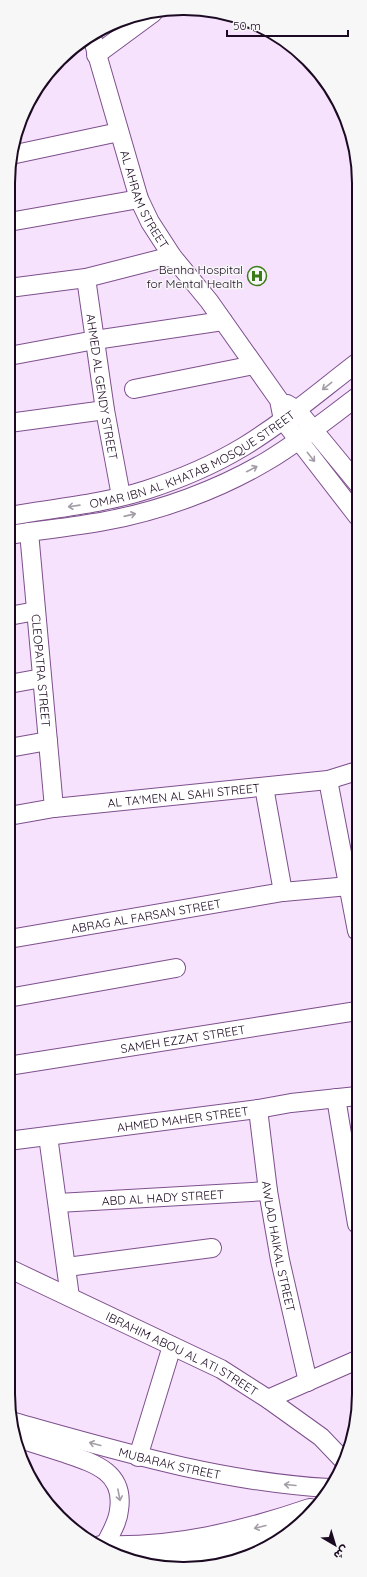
<svg xmlns="http://www.w3.org/2000/svg" width="367" height="1577" viewBox="0 0 367 1577" font-family="Quicksand,'Noto Sans Arabic',sans-serif">
  <rect width="100%" height="100%" fill="#f6e2fd"/>
  <g fill="none" stroke-linecap="round" stroke-linejoin="round">
    <defs>
      <g id="street">
        <path id="s1" d="M92 37 139 199 150 222 172 256 209 301 279 400 283 420 358 517"/>
        <path d="M96 55 153 13"/>
        <path d="M11 155 119 132"/>
        <path d="M9 222 139 199"/>
        <path id="s2" d="M86 278 105 410 121 496"/>
        <path d="M9 288 86 278 172 256"/>
        <path d="M9 356 95 340 223 321"/>
        <path d="M134 389 254 365"/>
        <path d="M287 404 297 410 358 484"/>
        <path d="M9 423 105 410"/>
        <path id="s3" d="M9 516C55 508 102 504 146 490 180 479 213 465 243 447 284 422 320 391 358 362"/>
        <path id="s4" d="M29 532 54 808"/>
        <path d="M9 535C41 530 73 527 105 521 160 511 218 490 267 461 299 442 328 419 358 396"/>
        <path d="M9 616 36 611"/>
        <path d="M9 684 42 678"/>
        <path d="M9 748 48 741"/>
        <path d="M328 780 357 931"/>
        <path d="M264 787 283 892"/>
        <path id="s5" d="M9 816 54 808 328 780 357 771"/>
        <path id="s6" d="M9 939 283 892 349 886"/>
        <path d="M8 998 176 968"/>
        <path id="s7" d="M8 1066 357 1011"/>
        <path d="M336 1098 357 1224"/>
        <path id="s8" d="M258 1109 268 1191 280 1260 308 1382"/>
        <path d="M48 1136 70 1297"/>
        <path id="s9" d="M8 1141 258 1109 291 1103 357 1096"/>
        <path id="s10" d="M58 1203 268 1191"/>
        <path d="M67 1267 212 1248"/>
        <path id="s11" d="M8 1268 221 1369 268 1399 321 1437 343 1460"/>
        <path d="M268 1399 357 1360"/>
        <path id="s12" d="M14 1422C118 1451 221 1482 329 1488"/>
        <path d="M17 1438C33 1443 48 1448 64 1453 94 1463 125 1472 119 1510 118 1523 109 1536 104 1547"/>
        <path d="M138 1457 172 1346"/>
      </g>
      <path id="secondary" d="M101 1547C173 1550 243 1533 310 1510
        M153 1564 181 1561 221 1554 280 1538"/>
    </defs>
    <!-- street casing -->
    <use href="#street" stroke="#7e508d" stroke-width="20"/>
    <!-- secondary casing -->
    <use href="#secondary" stroke="#7e508d" stroke-width="24"/>
    <!-- street -->
    <use href="#street" stroke="#fff" stroke-width="18"/>
    <!-- secondary -->
    <use href="#secondary" stroke="#fff" stroke-width="22"/>
  </g>
  <!-- one-way arrows -->
  <defs><path id="oneway-shaft" d="M-6 0H5M1.5-3L5.5 0L1.5 3" fill="none" stroke-width="1.6" stroke-linecap="round" stroke-linejoin="round"/></defs>
  <g stroke="#a49da7">
    <use href="#oneway-shaft" transform="translate(327 386) rotate(142)"/>
    <use href="#oneway-shaft" transform="translate(311 457) rotate(51)"/>
    <use href="#oneway-shaft" transform="translate(252 469) rotate(-27)"/>
    <use href="#oneway-shaft" transform="translate(74 506) rotate(172)"/>
    <use href="#oneway-shaft" transform="translate(130 515) rotate(-13)"/>
    <use href="#oneway-shaft" transform="translate(95 1444) rotate(-165)"/>
    <use href="#oneway-shaft" transform="translate(290 1485) rotate(-175)"/>
    <use href="#oneway-shaft" transform="translate(119 1495) rotate(79)"/>
    <use href="#oneway-shaft" transform="translate(260 1527) rotate(166)"/>
  </g>
  <!-- icons -->
  <defs>
    <symbol id="hospital-ring" viewBox="-11 -11 22 22"><circle r="9.5" fill="#f7f7f7" stroke="#3b7b18" stroke-width="1.5"/><path d="M-5-5h3v3.5h4V-5h3V5h-3V1.5h-4V5h-3Z" fill="#3b7b18"/></symbol>
  </defs>
  <g fill-rule="evenodd">
    <use href="#hospital-ring" x="246" y="265" width="22" height="22"/>
  </g>
  <g text-anchor="middle" dominant-baseline="central" stroke-width="3" stroke-linejoin="round" paint-order="stroke">
    <!-- street labels -->
    <g font-size="12" fill="#1c0a22" stroke="#f7f7f7">
      <text stroke="none"><textPath href="#s1" startOffset="171">AL AHRAM STREET</textPath></text>
      <text stroke="none"><textPath href="#s2" startOffset="110">AHMED AL GENDY STREET</textPath></text>
      <text stroke="none"><textPath href="#s3" startOffset="194">OMAR IBN AL KHATAB MOSQUE STREET</textPath></text>
      <text stroke="none"><textPath href="#s4" startOffset="139">CLEOPATRA STREET</textPath></text>
      <text stroke="none"><textPath href="#s5" startOffset="176">AL TA'MEN AL SAHI STREET</textPath></text>
      <text stroke="none"><textPath href="#s6" startOffset="139">ABRAG AL FARSAN STREET</textPath></text>
      <text stroke="none"><textPath href="#s7" startOffset="177">SAMEH EZZAT STREET</textPath></text>
      <text stroke="none"><textPath href="#s9" startOffset="176">AHMED MAHER STREET</textPath></text>
      <text stroke="none"><textPath href="#s10" startOffset="105">ABD AL HADY STREET</textPath></text>
      <text stroke="none"><textPath href="#s8" startOffset="139">AWLAD HAIKAL STREET</textPath></text>
      <text stroke="none"><textPath href="#s11" startOffset="194">IBRAHIM ABOU AL ATI STREET</textPath></text>
      <text stroke="none"><textPath href="#s12" startOffset="161">MUBARAK STREET</textPath></text>
    </g>
    <!-- poi labels -->
    <g font-size="12" fill="#1c0a22" stroke="#f7f7f7" text-anchor="end">
      <text x="243" y="269">Benha Hospital<tspan x="243" dy="14">for Mental Health</tspan></text>
    </g>
  </g>
  <!-- crop -->
  <path d="M0 0H367V1577H0ZM183 15H184A168 168 0 0 1 352 183V1394A168 168 0 0 1 184 1562H183A168 168 0 0 1 15 1394V183A168 168 0 0 1 183 15Z" fill="#f7f7f7" fill-rule="evenodd"/>
  <path fill="none" stroke="#1c0a22" stroke-width="2" d="M183 15H184A168 168 0 0 1 352 183V1394A168 168 0 0 1 184 1562H183A168 168 0 0 1 15 1394V183A168 168 0 0 1 183 15Z"/>
  <!-- north arrow -->
  <g transform="translate(335 1545) rotate(142)" stroke="#f7f7f7" stroke-width="3" paint-order="stroke">
  <path d="M0-3L7 15L0 10L-7 15Z" fill="#1c0a22"/>
  <text y="-6" font-size="11" font-weight="bold" text-anchor="middle" fill="#1c0a22">ش</text>
  </g>
  <!-- scale -->
  <path d="M227 30v6h121v-6" fill="none" stroke="#1c0a22" stroke-width="2"/>
  <text x="233" y="30" font-size="12" fill="#1c0a22" stroke="#f7f7f7" stroke-width="3" paint-order="stroke">50 m</text>
</svg>
